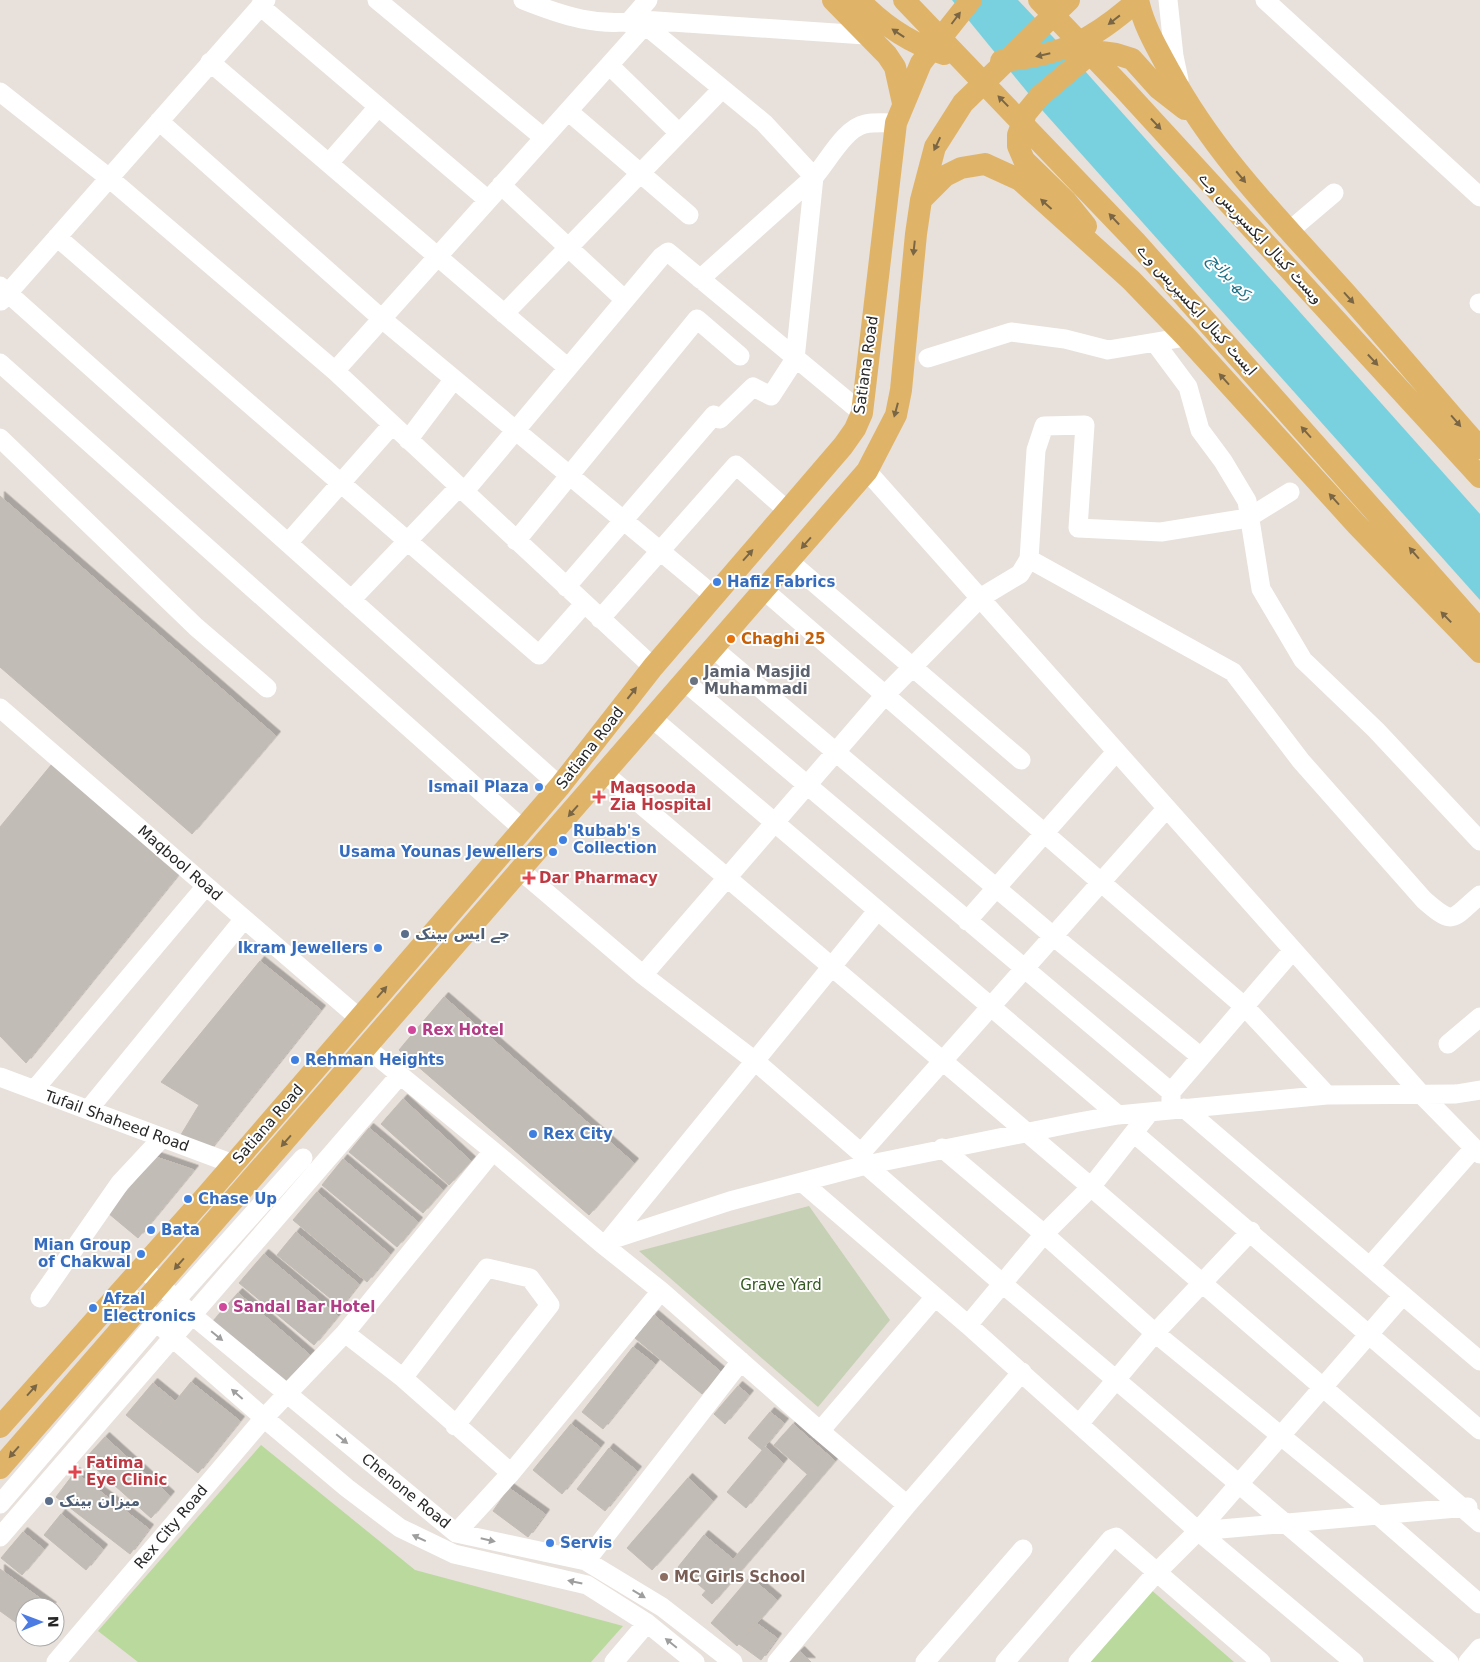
<svg xmlns="http://www.w3.org/2000/svg" width="1480" height="1662" viewBox="0 0 1480 1662" font-family="'DejaVu Sans','Noto Sans Arabic',sans-serif">
  <defs>
    <filter id="shadow"><feDropShadow dx="4.5" dy="-4.5" stdDeviation="0" flood-color="#0004"/></filter>
  </defs>
  <rect width="100%" height="100%" fill="#e8e0da"/>
  <!-- green -->
  <path fill="#b9d99d" d="M261 1445 415 1570 623 1626 591 1662H138L98 1631Z
    M1149 1588 1234 1662H1085Z"/>
  <!-- cemetery -->
  <path fill="#c5d0b4" d="M809 1206 890 1320 818 1407 639 1251Z"/>
  <!-- water -->
  <path fill="#79d1df" d="M952 0H1018L1085 71 1480 514V600L1042 110Z"/>
  <!-- building -->
  <path fill="#c1bcb6" stroke="#c3bcb5" filter="url(#shadow)" d="M0 496 276 736 192 834 0 667Z
    M52 764 178 875 26 1063 0 1036V827Z
    M260 961 321 1010 209 1151 179 1138 199 1105 161 1082Z
    M444 997 634 1163 589 1215 399 1050Z
    M403 1099 471 1161 449 1185 381 1124Z
    M369 1128 443 1190 423 1213 349 1152Z
    M156 1157 194 1170 138 1238 108 1213Z
    M343 1159 418 1222 397 1247 322 1185Z
    M317 1192 390 1254 367 1282 293 1220Z
    M296 1232 359 1284 341 1307 277 1255Z
    M264 1254 338 1316 314 1345 239 1283Z
    M238 1293 310 1355 284 1384 212 1322Z
    M654 1315 721 1372 702 1394 635 1338Z
    M633 1347 655 1364 603 1429 582 1412Z
    M191 1382 240 1421 198 1473 149 1434Z
    M153 1383 175 1401 149 1434 126 1415Z
    M738 1386 749 1395 725 1424 714 1414Z
    M770 1412 784 1423 762 1450 748 1438Z
    M571 1424 600 1447 562 1494 533 1470Z
    M793 1424 826 1453 807 1474 774 1445Z
    M105 1437 170 1496 151 1518 85 1459Z
    M765 1447 783 1463 746 1508 727 1492Z
    M609 1448 637 1471 605 1511 577 1489Z
    M826 1453 835 1461 712 1604 702 1595Z
    M75 1472 149 1529 130 1554 56 1497Z
    M688 1478 713 1501 652 1570 627 1548Z
    M509 1488 545 1514 528 1537 493 1511Z
    M61 1514 103 1549 86 1570 44 1535Z
    M23 1532 44 1549 22 1575 1 1558Z
    M704 1535 733 1559 706 1591 678 1567Z
    M0 1569 52 1607H25V1629L0 1611Z
    M750 1577 777 1600 737 1646 711 1623Z
    M755 1622 777 1638 761 1660 739 1644Z
    M800 1651 811 1662H789Z"/>
  <g fill="none" stroke-linecap="round" stroke-linejoin="round">
    <!-- minor -->
    <path stroke="#fff" stroke-width="19" d="M377 0 544 138
      M523 0C563 16 599 28 642 20
      M1168 0 1174 56 1179 80
      M1265 0 1480 197
      M260 6 488 200
      M628 23 648 0
      M210 62 568 368
      M609 65 679 133
      M0 92 109 178 335 371 653 667
      M568 111 689 215
      M159 121 382 319 713 595
      M329 163 378 107
      M501 185 625 300
      M1288 232 1334 193
      M57 237 539 655 584 604
      M700 279 814 177C828 161 845 128 865 124 875 122 886 123 896 123
      M0 286 561 787
      M1 301 266 0
      M1479 303 1480 304
      M504 314 722 89
      M1156 344 1188 387 1200 430 1223 461 1247 501 1261 589 1303 660 1376 730 1480 841
      M928 358 1011 332 1065 339 1108 350 1186 337
      M0 363 524 830
      M335 371 645 25 642 20 865 35
      M0 438 196 627 267 688
      M408 440 454 379
      M867 471 1422 1095 1480 1154
      M464 492 661 257 668 252 862 413
      M516 541 697 319 740 356
      M288 543 392 425
      M1029 559 1036 450 1044 426 1085 425 1078 528 1161 532 1248 518 1290 492
      M790 562 1021 760
      M566 587 714 415 720 419 753 387 771 396 795 359 814 177 764 123 645 25
      M765 591 1246 1008 1327 1095
      M351 600 459 487
      M600 619 736 465 788 511
      M714 649 1053 936 1201 1057
      M685 682 1171 1092
      M0 708 359 1018
      M653 719 1118 1115
      M605 774 1091 1187 1480 1523
      M521 871 643 975 755 1061 861 1153 866 1165 1004 1285 1449 1662
      M967 921 1116 752
      M643 975 885 695 980 598 1020 574 1029 559 1233 672 1301 761 1424 900C1455 927 1451 919 1480 895
      M1448 1044 1480 1017
      M367 1048 493 1151 601 1243 730 1201 866 1165 1079 1122 1118 1115 1327 1095 1456 1094 1480 1090
      M0 1077 233 1164
      M34 1090 206 886
      M1171 1103V1092L1293 950
      M1184 1108 1480 1361
      M88 1110 244 919
      M1135 1134 1480 1430
      M942 1148 1044 1234 1155 1333 1379 1516 1480 1604
      M861 1153 1166 809
      M803 1183 968 1325 1044 1234 1091 1187 1150 1112
      M610 1239 877 911
      M601 1243 661 1291 820 1431 935 1297
      M1370 1266 1474 1148
      M142 1267 192 1315 456 1533 586 1561 662 1607 733 1662
      M122 1290 142 1306 173 1338 264 1418 347 1488 400 1528 454 1554 587 1585 647 1623 695 1662
      M40 1298 120 1183 162 1138
      M968 1325 1198 1531 1354 1662
      M345 1333 403 1378 511 1473
      M403 1378 487 1268 530 1278 550 1305 455 1426
      M1079 1424 1155 1333 1251 1231
      M820 1431 907 1505
      M0 1504 157 1321 303 1158
      M1198 1531 1468 1507
      M456 1533 511 1473 661 1291
      M0 1537 400 1075
      M586 1561 741 1361
      M56 1662 264 1418 345 1333 493 1151
      M614 1662 647 1623
      M777 1662 907 1505 1022 1372
      M925 1662 1023 1549
      M1005 1662 1111 1539 1116 1537 1261 1662
      M1078 1662 1156 1573 1198 1531 1403 1295
      M1468 1662 1480 1648"/>
    <!-- major -->
    <path stroke="#dfb469" stroke-width="22" d="M833 0 887 55 895 67 903 103
      M859 0C883 25 911 44 944 54
      M904 0 1135 241 1480 630
      M1039 0 1123 88 1480 477
      M1138 0C1144 27 1157 48 1170 72 1217 159 1286 226 1351 299 1395 349 1437 399 1480 448
      M1001 61C1062 56 1093 40 1138 0
      M921 200 945 176 961 168 985 164 1020 180 1131 280 1186 337 1357 525 1480 652
      M1086 226 1065 200 1024 160 1018 146V135L1026 113 1040 96 1085 58 1101 52 1116 54 1132 59 1158 88 1185 109
      M0 1427 205 1197 560 786 653 667 843 446 855 429 862 413 896 123 921 63 971 0
      M0 1468 867 471 896 415 901 390 916 234 921 200 935 147 963 103 1069 0"/>
  </g>
  <!-- one-way arrows -->
  <defs><path id="oneway-solid" d="M-6-.8H1V-3.2L6.5 0L1 3.2V.8H-6Z" transform="scale(1.25)"/></defs>
  <g fill="#7a6645">
    <use href="#oneway-solid" transform="translate(956 18) rotate(-53)"/>
    <use href="#oneway-solid" transform="translate(1114 20) rotate(142)"/>
    <use href="#oneway-solid" transform="translate(898 33) rotate(-146)"/>
    <use href="#oneway-solid" transform="translate(1043 55) rotate(167)"/>
    <use href="#oneway-solid" transform="translate(1003 101) rotate(-134)"/>
    <use href="#oneway-solid" transform="translate(1156 124) rotate(47)"/>
    <use href="#oneway-solid" transform="translate(937 144) rotate(115)"/>
    <use href="#oneway-solid" transform="translate(1241 177) rotate(50)"/>
    <use href="#oneway-solid" transform="translate(1046 204) rotate(-138)"/>
    <use href="#oneway-solid" transform="translate(1114 219) rotate(-133)"/>
    <use href="#oneway-solid" transform="translate(914 248) rotate(96)"/>
    <use href="#oneway-solid" transform="translate(1349 298) rotate(48)"/>
    <use href="#oneway-solid" transform="translate(1373 360) rotate(47)"/>
    <use href="#oneway-solid" transform="translate(1224 379) rotate(-132)"/>
    <use href="#oneway-solid" transform="translate(896 410) rotate(105)"/>
    <use href="#oneway-solid" transform="translate(1456 421) rotate(49)"/>
    <use href="#oneway-solid" transform="translate(1306 432) rotate(-132)"/>
    <use href="#oneway-solid" transform="translate(1334 499) rotate(-132)"/>
    <use href="#oneway-solid" transform="translate(806 543) rotate(131)"/>
    <use href="#oneway-solid" transform="translate(1414 553) rotate(-131)"/>
    <use href="#oneway-solid" transform="translate(748 555) rotate(-48)"/>
    <use href="#oneway-solid" transform="translate(1446 617) rotate(-134)"/>
    <use href="#oneway-solid" transform="translate(632 693) rotate(-52)"/>
    <use href="#oneway-solid" transform="translate(573 811) rotate(131)"/>
    <use href="#oneway-solid" transform="translate(382 992) rotate(-49)"/>
    <use href="#oneway-solid" transform="translate(286 1141) rotate(131)"/>
    <use href="#oneway-solid" transform="translate(179 1264) rotate(131)"/>
    <use href="#oneway-solid" transform="translate(32 1390) rotate(-48)"/>
    <use href="#oneway-solid" transform="translate(14 1452) rotate(131)"/>
  </g>
  <g fill="#9e9e9e">
    <use href="#oneway-solid" transform="translate(217 1336) rotate(39)"/>
    <use href="#oneway-solid" transform="translate(237 1394) rotate(-139)"/>
    <use href="#oneway-solid" transform="translate(342 1439) rotate(39)"/>
    <use href="#oneway-solid" transform="translate(419 1538) rotate(-155)"/>
    <use href="#oneway-solid" transform="translate(488 1540) rotate(13)"/>
    <use href="#oneway-solid" transform="translate(575 1582) rotate(-168)"/>
    <use href="#oneway-solid" transform="translate(639 1594) rotate(31)"/>
    <use href="#oneway-solid" transform="translate(671 1643) rotate(-141)"/>
  </g>
  <!-- markers -->
  <g fill="#3f7fe0" stroke="#fff" stroke-width="2">
    <circle cx="717" cy="582" r="5"/>
    <circle cx="539" cy="787" r="5"/>
    <circle cx="563" cy="840" r="5"/>
    <circle cx="553" cy="852" r="5"/>
    <circle cx="378" cy="948" r="5"/>
    <circle cx="295" cy="1060" r="5"/>
    <circle cx="533" cy="1134" r="5"/>
    <circle cx="188" cy="1199" r="5"/>
    <circle cx="151" cy="1230" r="5"/>
    <circle cx="141" cy="1254" r="5"/>
    <circle cx="93" cy="1308" r="5"/>
    <circle cx="550" cy="1543" r="5"/>
  </g>
  <circle fill="#e8710a" stroke="#fff" stroke-width="2" cx="731" cy="639" r="5"/>
  <circle fill="#6b7280" stroke="#fff" stroke-width="2" cx="694" cy="681" r="5"/>
  <g fill="#e0444e" stroke="#fff" stroke-width="2">
    <path d="M596.5 789.5h5v5h5v5h-5v5h-5v-5h-5v-5h5z"/>
    <path d="M526.5 870.5h5v5h5v5h-5v5h-5v-5h-5v-5h5z"/>
    <path d="M72.5 1464.5h5v5h5v5h-5v5h-5v-5h-5v-5h5z"/>
  </g>
  <g fill="#5c6f8a" stroke="#fff" stroke-width="2">
    <circle cx="405" cy="934" r="5"/>
    <circle cx="49" cy="1501" r="5"/>
  </g>
  <g fill="#d1479c" stroke="#fff" stroke-width="2">
    <circle cx="412" cy="1030" r="5"/>
    <circle cx="223" cy="1307" r="5"/>
  </g>
  <circle fill="#8d6e63" stroke="#fff" stroke-width="2" cx="664" cy="1577" r="5"/>
  <g text-anchor="middle" dominant-baseline="central" stroke-width="4" stroke-linejoin="round" paint-order="stroke">
    <!-- street labels -->
    <g font-size="15" fill="#272727" stroke="#fff">
      <text transform="translate(1261 238) rotate(47)">ویسٹ کینال ایکسپریس وے</text>
      <text transform="translate(1197 310) rotate(48)">ایسٹ کینال ایکسپریس وے</text>
      <text transform="translate(866 365) rotate(-82)">Satiana Road</text>
      <text transform="translate(590 748) rotate(-52)">Satiana Road</text>
      <text transform="translate(180 863) rotate(41)">Maqbool Road</text>
      <text transform="translate(117 1121) rotate(20)">Tufail Shaheed Road</text>
      <text transform="translate(268 1124) rotate(-49)">Satiana Road</text>
      <text transform="translate(406 1491) rotate(39)">Chenone Road</text>
      <text transform="translate(171 1527) rotate(-50)">Rex City Road</text>
    </g>
    <!-- shop labels -->
    <g font-size="15" font-weight="bold" fill="#366cbe" stroke="#fff" text-anchor="start">
      <text x="727" y="582">Hafiz Fabrics</text>
      <text x="529" y="787" text-anchor="end">Ismail Plaza</text>
      <text x="573" y="831">Rubab's<tspan x="573" dy="17">Collection</tspan></text>
      <text x="543" y="852" text-anchor="end">Usama Younas Jewellers</text>
      <text x="368" y="948" text-anchor="end">Ikram Jewellers</text>
      <text x="305" y="1060">Rehman Heights</text>
      <text x="543" y="1134">Rex City</text>
      <text x="198" y="1199">Chase Up</text>
      <text x="161" y="1230">Bata</text>
      <text x="131" y="1245" text-anchor="end">Mian Group<tspan x="131" dy="17">of Chakwal</tspan></text>
      <text x="103" y="1299">Afzal<tspan x="103" dy="17">Electronics</tspan></text>
      <text x="560" y="1543">Servis</text>
    </g>
    <!-- food labels -->
    <g font-size="15" font-weight="bold" fill="#c56008" stroke="#fff" text-anchor="start">
      <text x="741" y="639">Chaghi 25</text>
    </g>
    <!-- worship labels -->
    <g font-size="15" font-weight="bold" fill="#5b616d" stroke="#fff" text-anchor="start">
      <text x="704" y="672">Jamia Masjid<tspan x="704" dy="17">Muhammadi</tspan></text>
    </g>
    <!-- health labels -->
    <g font-size="15" font-weight="bold" fill="#be3a42" stroke="#fff" text-anchor="start">
      <text x="610" y="788">Maqsooda<tspan x="610" dy="17">Zia Hospital</tspan></text>
      <text x="539" y="878">Dar Pharmacy</text>
      <text x="86" y="1463">Fatima<tspan x="86" dy="17">Eye Clinic</tspan></text>
    </g>
    <!-- service labels -->
    <g font-size="15" font-weight="bold" fill="#4e5e75" stroke="#fff" text-anchor="start">
      <text x="415" y="934">جے ایس بینک</text>
      <text x="59" y="1501">میزان بینک</text>
    </g>
    <!-- hotel labels -->
    <g font-size="15" font-weight="bold" fill="#b23c85" stroke="#fff" text-anchor="start">
      <text x="422" y="1030">Rex Hotel</text>
      <text x="233" y="1307">Sandal Bar Hotel</text>
    </g>
    <!-- park labels -->
    <g font-size="15" fill="#345a21" stroke="#fff">
      <text x="781" y="1285">Grave Yard</text>
    </g>
    <!-- education labels -->
    <g font-size="15" font-weight="bold" fill="#785e54" stroke="#fff" text-anchor="start">
      <text x="674" y="1577">MC Girls School</text>
    </g>
    <!-- water labels -->
    <g font-size="16" font-style="italic" fill="#1c6f86" stroke="#fff">
      <text transform="translate(1231 277) rotate(48)">رکھ برانچ</text>
    </g>
  </g>
  <!-- north arrow -->
  <g transform="translate(40 1622) rotate(89)"><circle r="24" fill="#ffffff" stroke="#a9a9a9"/>
  <path d="M0-4L9 19L0 12L-9 19Z" fill="#4c7ce3"/>
  <text y="-8" font-size="14" font-weight="bold" text-anchor="middle" fill="#272727">N</text>
  </g>
</svg>
